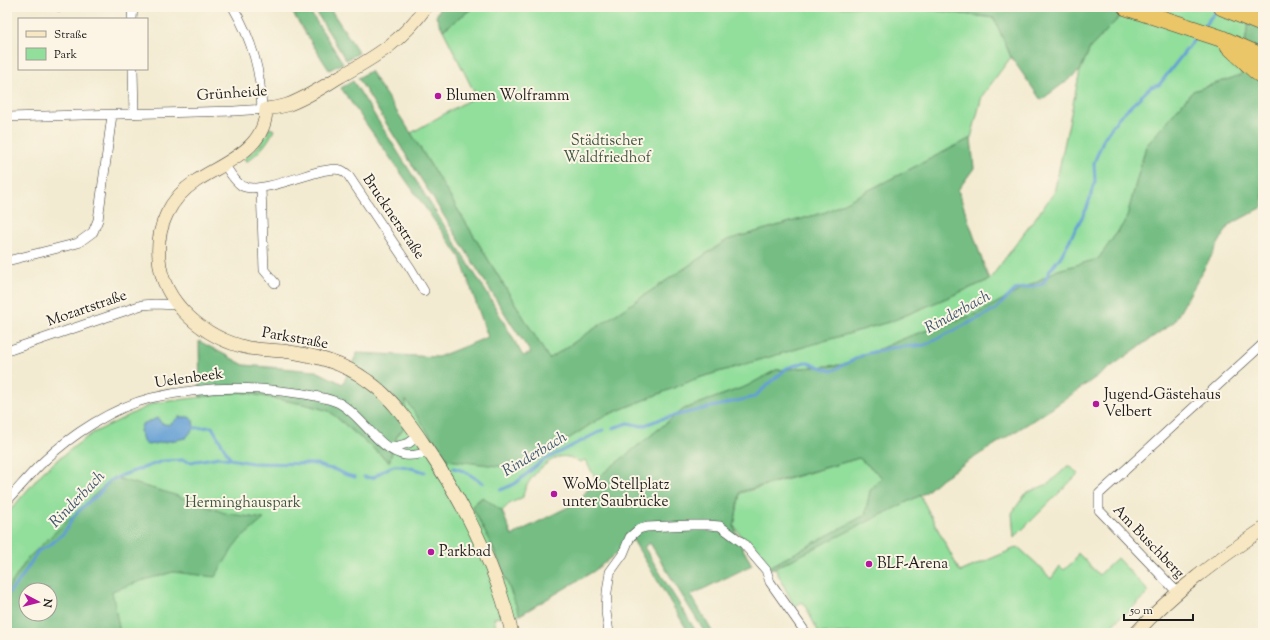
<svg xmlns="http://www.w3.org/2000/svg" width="1270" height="640" viewBox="0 0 1270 640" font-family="'Sorts Mill Goudy',serif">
  <rect width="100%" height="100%" fill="#fcf5e5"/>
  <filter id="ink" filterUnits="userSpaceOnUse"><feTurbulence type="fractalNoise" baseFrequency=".025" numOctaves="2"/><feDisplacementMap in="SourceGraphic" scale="8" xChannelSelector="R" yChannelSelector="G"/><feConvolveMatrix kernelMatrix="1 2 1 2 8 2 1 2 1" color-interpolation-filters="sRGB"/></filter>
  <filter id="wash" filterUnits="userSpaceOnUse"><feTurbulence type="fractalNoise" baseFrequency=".012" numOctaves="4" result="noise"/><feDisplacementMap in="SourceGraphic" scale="16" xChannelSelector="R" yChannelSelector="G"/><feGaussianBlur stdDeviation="0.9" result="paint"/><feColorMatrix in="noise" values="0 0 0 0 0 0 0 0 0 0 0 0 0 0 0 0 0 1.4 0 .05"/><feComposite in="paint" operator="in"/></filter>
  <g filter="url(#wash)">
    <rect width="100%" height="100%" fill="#f3ebd1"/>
    <!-- green -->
    <path fill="#92de9b" stroke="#577d5c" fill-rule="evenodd" d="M474 7H909L994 18 1011 57 982 96 971 138 826 212 727 240 549 359 411 133 476 96 443 30Z
      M1129 7H1250L1241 75 1193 91 1146 146 1126 220 1098 259 1058 270 978 313 910 336 841 365 776 370 747 386 684 409 596 479 585 460 580 462C575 459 566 455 559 457 545 461 524 482 523 497L509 504 502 511 482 497 472 506 495 552 520 615 494 618 497 633H7V514L43 472 75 446 93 433 154 403 241 392 308 405 329 411 389 462 397 436 403 429 405 399 522 469 602 417 698 378 892 321 989 280 1054 193 1080 71 1090 48ZM26 590H50V614H26Z
      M270 128 274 130C267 144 259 153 246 162L244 158C256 150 264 142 270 128Z
      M859 458 882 477 870 491 865 515 764 570 734 526 740 493Z
      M1069 465 1078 474 1014 538 1012 513 1026 493 1048 484Z
      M920 495 960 572 1018 547 1038 565 1051 579 1060 566 1064 570 1074 561 1078 553 1099 575 1117 558 1149 592 1126 614 1124 613 1105 633H819L803 602 794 606 775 568Z"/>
    <!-- forest -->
    <path fill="#75bd83" stroke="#486c50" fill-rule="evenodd" d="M289 7H307L343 63 329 70Z
      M313 7H329L359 53 346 60Z
      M440 7H474L443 30 436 17Z
      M909 7H1067L1088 10 1090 7H1129L1090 48 1080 71 1041 100 1011 57 994 18Z
      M1250 7H1263V207L1229 225 1174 322 1051 409 942 478 925 493 775 568 764 570 865 515 870 491 882 477 859 458 740 492 734 526 738 540 752 565 691 595 713 633H705L650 543 644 547 697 633H689L633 540 594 571 520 615 495 552 472 506 483 497 502 511 512 536 520 531 578 502 596 479 684 409 747 386 776 370 841 365 910 336 978 313 1058 270 1098 259 1126 220 1146 146 1193 91 1241 75Z
      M370 71 411 133 549 359 727 240 826 212 971 138 974 168 958 190 989 280 892 321 698 378 602 417 522 469 447 460 406 400 403 429 397 436 389 462 329 411 308 405 241 392 200 397 199 341 244 365 316 371 343 384 357 353 438 357 488 337 460 257 341 88 353 81 490 298 523 356 531 353 512 325 358 78Z
      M113 477 172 494 225 513 264 519 237 542 215 577 173 572 141 581 112 591 120 633H7V590L28 558ZM26 590H50V614H26Z"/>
    <!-- water -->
    <path fill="#639fd4" stroke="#405e78" d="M178 417H189L193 420 194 428 186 438 148 445 144 443 140 431 142 424 158 418 161 423C170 426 172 424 178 417Z"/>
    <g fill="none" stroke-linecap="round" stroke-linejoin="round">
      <!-- stream -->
      <path stroke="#639fd4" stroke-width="3" d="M1204 26 1217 10
        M194 428 212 427 230 458
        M613 428 628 423 642 426 661 419 754 397 787 368 805 362 832 371 865 354 890 348 925 345 995 310 1015 290 1043 284 1050 270 1061 256 1087 208 1095 181 1094 163 1104 138 1119 117 1151 87 1159 85 1197 36
        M454 468 464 471 483 483
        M364 477 373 478C396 460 399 465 425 472
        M501 490 516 483 542 461 603 430
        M7 595 20 580 38 551 50 545 64 533 74 516 86 504 98 495 109 481 123 475 163 461 182 460 191 462 219 457 252 463 317 464C323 468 326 468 333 469 340 471 346 476 355 477"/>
    </g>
  </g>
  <g filter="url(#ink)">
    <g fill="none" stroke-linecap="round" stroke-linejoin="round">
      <defs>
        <path id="street" d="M60 7H65
          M233 7C252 40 261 71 262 110
          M132 19 133 7
          M133 69 134 114
          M7 117 234 111 266 109
          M224 164C229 171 234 181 242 186 258 194 303 175 322 171 328 170 335 168 341 170 344 171 346 173 348 175L411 269 424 291
          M261 188 264 270 275 283
          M7 261 78 243 93 232 98 220 112 115
          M7 351 142 305 155 304 178 305
          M390 448 409 443 418 436
          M7 501C19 488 31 473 44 461 71 435 114 407 151 398 190 389 231 386 271 390 290 392 322 395 339 403 362 415 379 451 405 455 413 456 422 454 429 452
          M1177 592 1099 510V494L1263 344
          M609 633 606 612 607 592 610 572 623 554 630 537 639 529 647 527 691 525H708L720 526 743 543 766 570 770 582 806 633"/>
        <path id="secondary" d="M426 7C402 41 377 56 341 76 324 86 307 98 287 105 281 107 273 108 266 109 266 149 225 162 196 181 170 198 156 227 159 258 162 304 206 339 249 348 260 350 272 350 283 351 313 355 343 362 368 381 391 397 409 422 425 446 464 503 496 565 512 633
          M1136 633C1173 592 1217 560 1263 529"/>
        <path id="highway" d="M1126 7 1220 38 1263 57
          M1222 7 1263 24
          M1229 46 1256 71 1263 76"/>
      </defs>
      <!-- street casing -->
      <use href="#street" stroke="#3c3b37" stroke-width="10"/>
      <!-- secondary casing -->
      <use href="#secondary" stroke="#3c3b37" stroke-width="14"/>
      <!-- highway casing -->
      <use href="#highway" stroke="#3c3b37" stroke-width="18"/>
      <!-- street -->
      <use href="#street" stroke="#fff" stroke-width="9"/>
      <!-- secondary -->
      <use href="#secondary" stroke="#f7e8c3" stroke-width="13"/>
      <!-- highway -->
      <use href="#highway" stroke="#eac669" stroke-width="17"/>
    </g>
  </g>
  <!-- markers -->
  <g fill="#b5179e" stroke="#fcf5e5" stroke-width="1.5">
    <circle cx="438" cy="96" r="4"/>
    <circle cx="1096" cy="404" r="4"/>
    <circle cx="554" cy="494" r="4"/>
    <circle cx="431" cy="552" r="4"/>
    <circle cx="869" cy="564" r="4"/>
  </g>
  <g text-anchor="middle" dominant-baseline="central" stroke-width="4" stroke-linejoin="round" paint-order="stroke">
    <!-- street labels -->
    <g font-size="15" fill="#1c1c1c" stroke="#fcf5e5">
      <text transform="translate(232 94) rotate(-4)">Grünheide</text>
      <text transform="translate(393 217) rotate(56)">Brucknerstraße</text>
      <text transform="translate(87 309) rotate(-19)">Mozartstraße</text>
      <text transform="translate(295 339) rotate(10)">Parkstraße</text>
      <text transform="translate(189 379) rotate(-8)">Uelenbeek</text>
      <text transform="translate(1148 542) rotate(46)">Am Buschberg</text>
    </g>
    <!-- poi labels -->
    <g font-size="15" fill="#1c1c1c" stroke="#fcf5e5" text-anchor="start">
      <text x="446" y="96">Blumen Wolframm</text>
      <text x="1104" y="395">Jugend-Gästehaus<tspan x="1104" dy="17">Velbert</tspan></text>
      <text x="562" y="485">WoMo Stellplatz<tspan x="562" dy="17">unter Saubrücke</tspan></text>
      <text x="439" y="552">Parkbad</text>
      <text x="877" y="564">BLF-Arena</text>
    </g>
    <!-- park labels -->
    <g font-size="15" fill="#3f5642" stroke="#fcf5e5">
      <text x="607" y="141">Städtischer<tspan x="607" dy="17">Waldfriedhof</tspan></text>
      <text x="243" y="503">Herminghauspark</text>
    </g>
    <!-- water labels -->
    <g font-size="16" font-style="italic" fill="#3c576f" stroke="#fcf5e5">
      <text transform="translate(958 313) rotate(-29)">Rinderbach</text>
      <text transform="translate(535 455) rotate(-31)">Rinderbach</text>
      <text transform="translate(78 500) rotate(-46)">Rinderbach</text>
    </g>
  </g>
  <!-- margin -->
  <rect width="1270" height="640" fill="none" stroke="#fcf5e5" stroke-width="24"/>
  <!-- legend -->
  <rect x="18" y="18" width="130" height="52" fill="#fcf5e5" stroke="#a29e95"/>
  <rect x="26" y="31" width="20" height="6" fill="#f7e8c3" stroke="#a29e95"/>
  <text x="54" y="38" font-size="12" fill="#1c1c1c">Straße</text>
  <rect x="26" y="48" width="20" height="12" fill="#92de9b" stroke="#a29e95"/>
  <text x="54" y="58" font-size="12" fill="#1c1c1c">Park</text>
  <!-- north arrow -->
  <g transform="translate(38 602) rotate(97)"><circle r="19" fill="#fcf5e5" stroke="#a29e95"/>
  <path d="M0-3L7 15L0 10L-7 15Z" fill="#b5179e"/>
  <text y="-6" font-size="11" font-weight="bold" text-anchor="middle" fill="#1c1c1c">N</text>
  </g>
  <!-- scale -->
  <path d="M1124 614v6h69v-6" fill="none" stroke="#1c1c1c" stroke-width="2"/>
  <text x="1130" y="614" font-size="12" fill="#1c1c1c" stroke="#fcf5e5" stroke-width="3" paint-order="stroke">50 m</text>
</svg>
